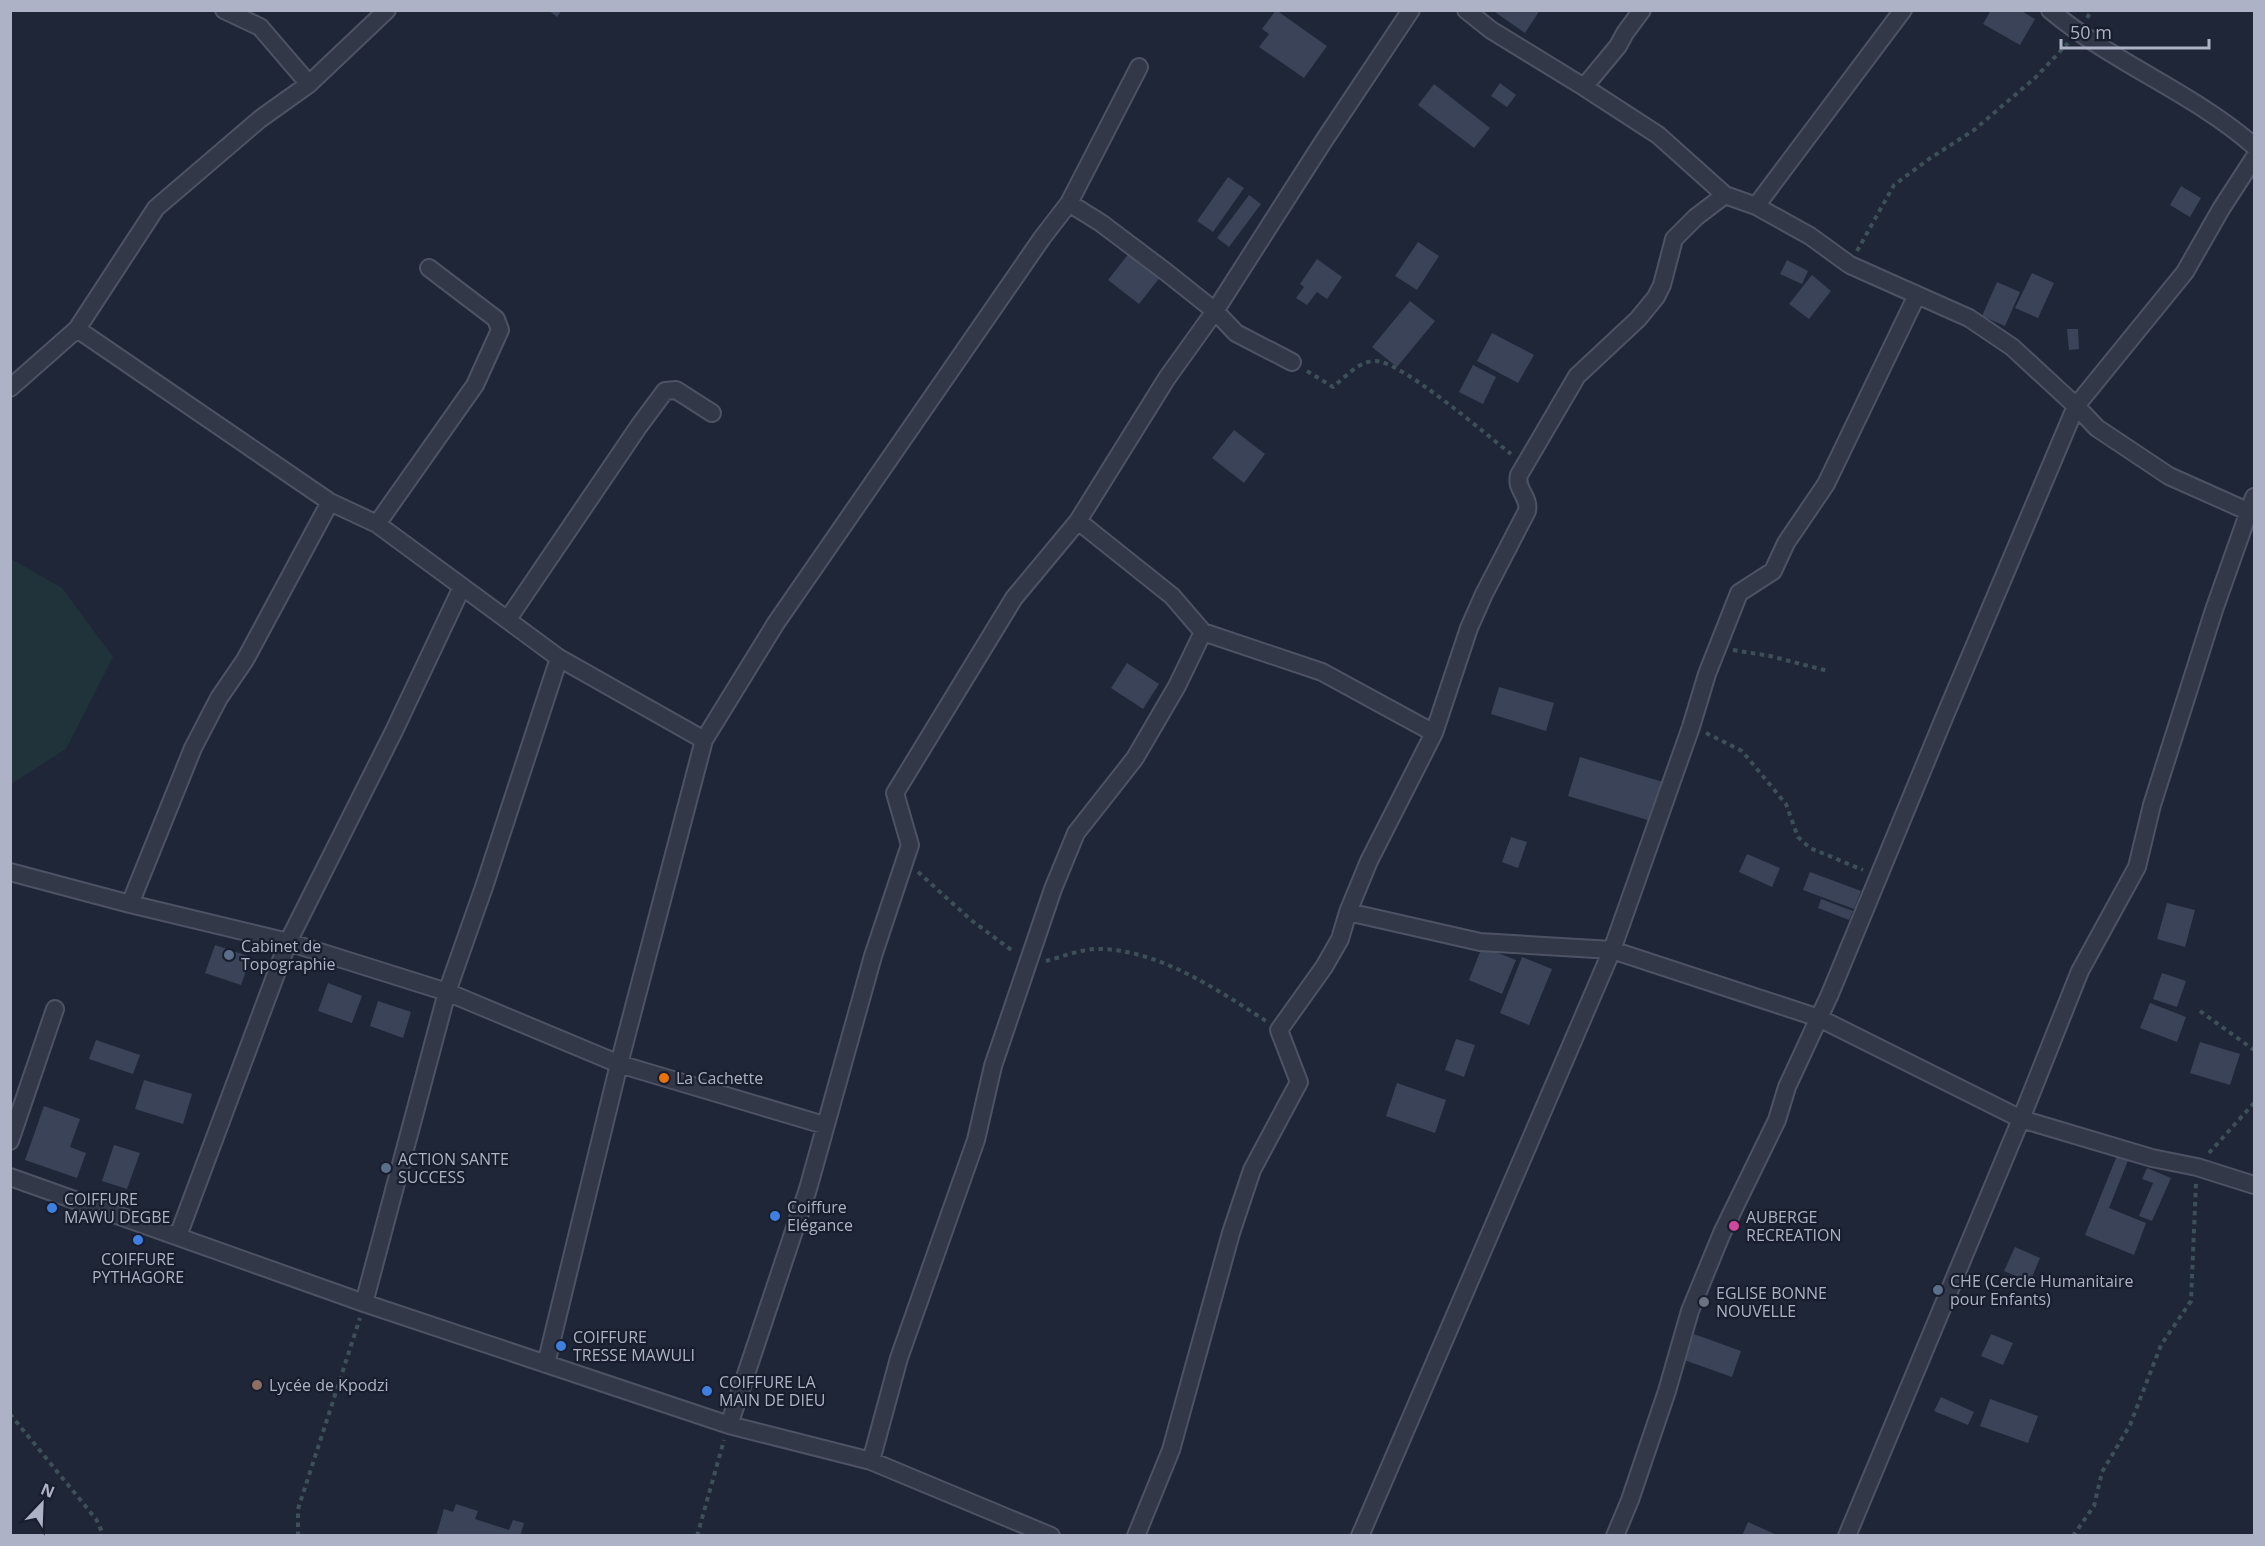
<svg xmlns="http://www.w3.org/2000/svg" width="2265" height="1546" viewBox="0 0 2265 1546" font-family="'Open Sans',sans-serif">
  <rect width="100%" height="100%" fill="#1f2638"/>
  <!-- green -->
  <path fill="#21333a" d="M11 559 62 588 113 657 66 749 11 784Z"/>
  <!-- building -->
  <path fill="#3b4359" d="M548 10H562L557 17Z
    M1276 10 1327 46 1304 78 1259 47 1269 34 1262 29Z
    M1492 10H1540L1525 33Z
    M1991 10H2020L2035 19 2020 45 1983 24Z
    M1500 83 1516 95 1507 107 1491 96Z
    M1434 84 1490 128 1474 148 1418 105Z
    M1228 177 1244 188 1213 232 1197 221Z
    M2181 186 2201 198 2190 217 2170 205Z
    M1249 195 1261 204 1229 247 1217 238Z
    M1418 242 1439 256 1417 290 1395 276Z
    M1130 252 1161 276 1139 304 1108 280Z
    M1317 259 1342 277 1327 299 1317 292 1307 305 1296 298 1304 287 1300 284Z
    M1787 260 1808 271 1802 284 1780 274Z
    M2032 273 2054 283 2038 318 2015 308Z
    M1812 275 1831 291 1809 319 1789 304Z
    M1997 282 2020 292 2005 326 1982 316Z
    M1410 301 1435 321 1397 367 1372 347Z
    M2067 329H2078L2079 349 2069 350Z
    M1492 333 1534 355 1518 383 1477 361Z
    M1473 365 1496 377 1483 404 1459 392Z
    M1234 430 1265 454 1244 483 1212 458Z
    M1127 663 1159 684 1143 709 1111 688Z
    M1499 687 1554 703 1546 731 1491 714Z
    M1580 757 1663 782 1651 821 1568 796Z
    M1511 837 1527 842 1518 868 1502 862Z
    M1747 854 1780 868 1772 887 1739 872Z
    M1810 872 1861 891 1854 909 1803 890Z
    M1821 899 1853 911 1849 920 1818 908Z
    M2167 903 2195 910 2185 947 2157 939Z
    M215 945 251 957 241 985 205 973Z
    M1482 947 1516 960 1502 994 1469 980Z
    M1522 957 1552 969 1529 1025 1500 1013Z
    M2162 973 2186 981 2177 1007 2153 999Z
    M328 983 362 996 352 1023 318 1011Z
    M378 1001 411 1012 403 1038 370 1026Z
    M2150 1003 2186 1017 2177 1042 2140 1028Z
    M1456 1039 1475 1045 1464 1077 1445 1070Z
    M96 1040 140 1055 133 1074 89 1059Z
    M2200 1042 2240 1054 2230 1085 2190 1073Z
    M144 1080 192 1094 183 1124 135 1109Z
    M1397 1083 1446 1100 1435 1133 1386 1116Z
    M44 1106 80 1119 70 1147 86 1153 77 1178 25 1160Z
    M114 1145 140 1153 127 1189 102 1181Z
    M2118 1153 2129 1158 2109 1208 2146 1223 2134 1255 2085 1235Z
    M2147 1168 2171 1178 2152 1221 2139 1216 2153 1183 2142 1179Z
    M2015 1247 2040 1258 2030 1282 2004 1271Z
    M1694 1334 1741 1351 1732 1377 1684 1360Z
    M1991 1334 2013 1343 2003 1365 1981 1356Z
    M1941 1397 1974 1412 1968 1425 1934 1411Z
    M1990 1399 2038 1416 2028 1443 1980 1426Z
    M456 1504 478 1511 475 1519 509 1530 513 1520 524 1523 520 1536H436L444 1509 453 1512Z
    M1748 1522 1779 1536H1742Z"/>
  <g fill="none" stroke-linecap="round" stroke-linejoin="round">
    <defs>
      <path id="minor" d="M224 10 260 27 309 84
        M1466 10 1491 30 1584 87 1658 135 1725 195 1756 206 1810 236 1850 265 1969 318 2012 347 2076 406 2097 428 2169 476 2254 514
        M2050 10C2113 63 2192 92 2254 146
        M1584 87 1618 46 1625 33 1642 10
        M1069 203 1101 223 1166 272 1215 311 1236 333 1292 362
        M1756 206 1903 10
        M77 329 330 502 377 524 559 658 704 740
        M10 388 77 329 156 208 260 119 309 84 387 10
        M1078 521 1172 596 1203 632 1322 672 1434 733
        M377 524 475 385 500 330 496 319 429 268
        M508 619 639 426 665 391 676 390 712 413
        M10 872 130 904 288 942 447 992 619 1064 824 1125
        M130 904 193 748 219 698 245 660 330 502
        M1348 912 1480 942 1612 950 1819 1018 2021 1119 2152 1158 2197 1167 2254 1185
        M10 1141 55 1009
        M10 1177 364 1303 729 1425 871 1461 1051 1536
        M178 1236 288 942 394 731 462 587
        M364 1303 447 992 484 887 559 658
        M546 1364 619 1064 704 740 776 623 1042 238 1069 203 1139 67
        M729 1425 808 1189 873 956 910 845 895 793 1014 598 1078 521 1167 378 1215 311 1323 142 1411 10
        M871 1461 899 1358 976 1140 993 1066 1053 889 1076 833 1135 758 1177 686 1203 632
        M1136 1536 1171 1450 1231 1233 1252 1170 1299 1082 1279 1030 1324 967 1340 939 1348 912 1369 861 1434 733 1469 628 1484 594 1527 511C1530 496 1515 490 1519 475L1577 376 1638 319 1656 297 1662 285 1674 239 1696 217 1725 195
        M1360 1536 1612 950 1691 727 1707 674 1739 593 1773 571 1786 543 1826 484 1917 295
        M1615 1536 1630 1500 1667 1391 1690 1311 1722 1233 1777 1120 1787 1087 1830 994 1944 718 2076 406 2185 272 2221 209 2254 158
        M1847 1536 2021 1119 2080 971 2137 867 2152 805 2214 610 2254 497"/>
    </defs>
    <!-- minor casing -->
    <use href="#minor" stroke="#4d5364" stroke-width="20"/>
    <!-- path -->
    <path stroke="#3e5057" stroke-width="4" stroke-dasharray="4.5 4.5" stroke-linecap="butt" d="M2087 18 2092 10
      M1857 251 1894 185 1929 159 1974 130 2035 78 2068 43
      M1307 371 1333 387C1345 377 1359 361 1375 361 1400 360 1488 436 1511 454
      M1733 650 1770 656 1828 671
      M1706 733 1742 751 1786 804 1798 837 1810 848 1863 870
      M918 872 971 920 1014 952
      M1046 961C1062 957 1083 948 1100 949 1159 950 1218 990 1266 1021
      M2200 1011 2254 1050
      M2209 1153 2254 1103
      M10 1414 96 1519 104 1536
      M298 1536V1509L360 1318
      M697 1536 724 1440
      M2073 1536 2094 1506 2102 1472 2130 1425 2161 1345 2191 1301 2196 1183"/>
    <!-- minor -->
    <use href="#minor" stroke="#333849" stroke-width="16"/>
  </g>
  <!-- markers -->
  <g fill="#5c6f8a" stroke="#181e2d" stroke-width="2">
    <circle cx="229" cy="955" r="6"/>
    <circle cx="386" cy="1168" r="6"/>
    <circle cx="1938" cy="1290" r="6"/>
  </g>
  <circle fill="#e8710a" stroke="#181e2d" stroke-width="2" cx="664" cy="1078" r="6"/>
  <g fill="#3f7fe0" stroke="#181e2d" stroke-width="2">
    <circle cx="52" cy="1208" r="6"/>
    <circle cx="775" cy="1216" r="6"/>
    <circle cx="138" cy="1240" r="6"/>
    <circle cx="561" cy="1346" r="6"/>
    <circle cx="707" cy="1391" r="6"/>
  </g>
  <circle fill="#d1479c" stroke="#181e2d" stroke-width="2" cx="1734" cy="1226" r="6"/>
  <circle fill="#6b7280" stroke="#181e2d" stroke-width="2" cx="1704" cy="1302" r="6"/>
  <circle fill="#8d6e63" stroke="#181e2d" stroke-width="2" cx="257" cy="1385" r="6"/>
  <g text-anchor="middle" dominant-baseline="central" stroke-width="4.5" stroke-linejoin="round" paint-order="stroke">
    <!-- poi labels -->
    <g font-size="16" fill="#adb2c6" stroke="#181e2d" text-anchor="start">
      <text x="241" y="946">Cabinet de<tspan x="241" dy="18">Topographie</tspan></text>
      <text x="676" y="1078">La Cachette</text>
      <text x="398" y="1159">ACTION SANTE<tspan x="398" dy="18">SUCCESS</tspan></text>
      <text x="64" y="1199">COIFFURE<tspan x="64" dy="18">MAWU DEGBE</tspan></text>
      <text x="787" y="1207">Coiffure<tspan x="787" dy="18">Elégance</tspan></text>
      <text x="1746" y="1217">AUBERGE<tspan x="1746" dy="18">RECREATION</tspan></text>
      <text x="138" y="1259" text-anchor="middle">COIFFURE<tspan x="138" dy="18">PYTHAGORE</tspan></text>
      <text x="1950" y="1281">CHE (Cercle Humanitaire<tspan x="1950" dy="18">pour Enfants)</tspan></text>
      <text x="1716" y="1293">EGLISE BONNE<tspan x="1716" dy="18">NOUVELLE</tspan></text>
      <text x="573" y="1337">COIFFURE<tspan x="573" dy="18">TRESSE MAWULI</tspan></text>
      <text x="719" y="1382">COIFFURE LA<tspan x="719" dy="18">MAIN DE DIEU</tspan></text>
      <text x="269" y="1385">Lycée de Kpodzi</text>
    </g>
  </g>
  <!-- border -->
  <rect width="2265" height="1546" fill="none" stroke="#adb2c6" stroke-width="24"/>
  <!-- north arrow -->
  <g transform="translate(42 1504) rotate(23)" stroke="#181e2d" stroke-width="4.5" paint-order="stroke">
  <path d="M0-4.5L10 22L0 15L-10 22Z" fill="#adb2c6"/>
  <text y="-9" font-size="16" font-weight="bold" text-anchor="middle" fill="#adb2c6">N</text>
  </g>
  <!-- scale -->
  <path d="M2061 39v9h148v-9" fill="none" stroke="#adb2c6" stroke-width="3"/>
  <text x="2070" y="39" font-size="18" fill="#adb2c6" stroke="#181e2d" stroke-width="4.5" paint-order="stroke">50 m</text>
</svg>
